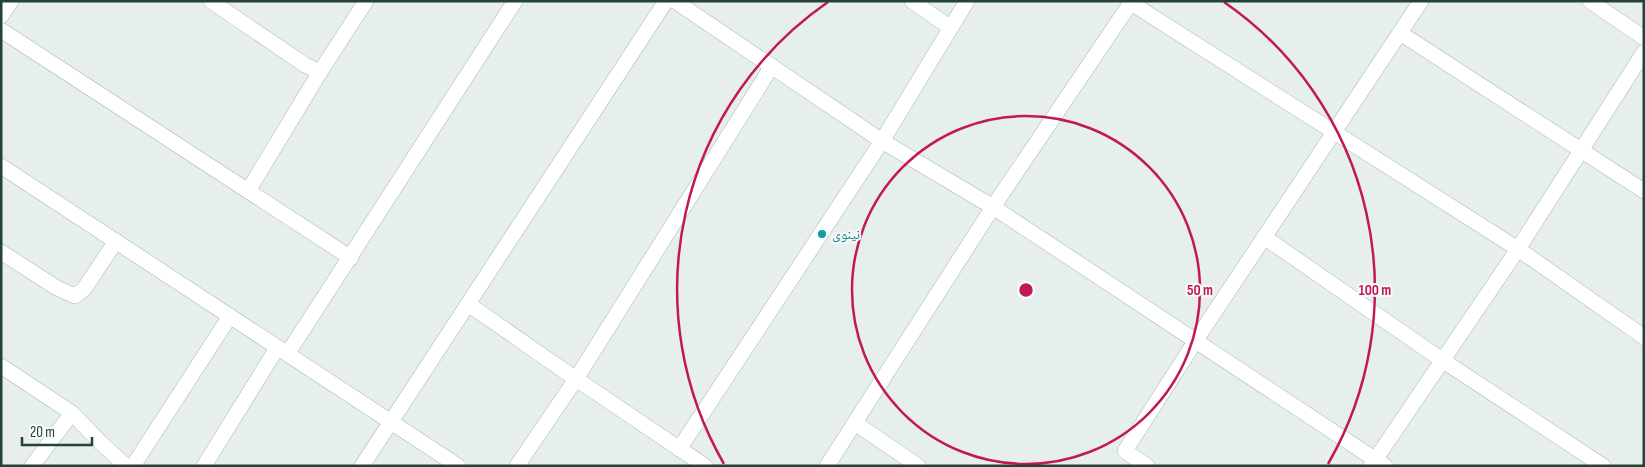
<svg xmlns="http://www.w3.org/2000/svg" width="1645" height="467" viewBox="0 0 1645 467" font-family="'Sofia Sans Condensed','Noto Naskh Arabic',sans-serif">
  <rect width="100%" height="100%" fill="#e6efeb"/>
  <g fill="none" stroke-linecap="round" stroke-linejoin="round">
    <defs>
      <path id="minor" d="M211 1 305 65 320 72
        M912 1 951 28
        M1590 1 1644 38
        M1131 3 1518 249 1644 337
        M1 30 351 258
        M1400 33 1644 191
        M1 166 458 466
        M248 191 320 72 366 1
        M1264 237 1442 360 1603 466
        M1 252 57 288 75 296 84 289 116 241
        M468 304 576 379 705 466
        M288 353 515 1
        M1 366 72 413 99 441 126 466
        M855 423 918 466
        M679 449 882 141 967 1
        M32 466 72 413
        M133 466 230 316
        M204 466 277 348
        M362 466 666 1
        M517 466 576 379 772 66
        M827 466 993 207 1132 1
        M1147 466 1125 451 1196 340 1421 1
        M1371 466 1518 249 1644 52"/>
      <path id="tertiary" d="M675 1 882 141 993 207 1385 466
        M1 16 11 1"/>
    </defs>
    <!-- minor casing -->
    <use href="#minor" stroke="#a8b8b2" stroke-width="16"/>
    <!-- tertiary casing -->
    <use href="#tertiary" stroke="#a8b8b2" stroke-width="16"/>
    <!-- minor -->
    <use href="#minor" stroke="#fff" stroke-width="15"/>
    <!-- tertiary -->
    <use href="#tertiary" stroke="#fff" stroke-width="15"/>
  </g>
  <!-- distance rings -->
  <g fill="none" stroke="#c2185b" stroke-width="2.5">
    <circle cx="1026" cy="290" r="174"/>
    <path d="M724 464A349 349 0 0 1 828 2M1224 2A349 349 0 0 1 1328 464"/>
  </g>
  <!-- markers -->
  <circle fill="#0f9aa8" stroke="#f7fbf9" stroke-width="2" cx="822" cy="234" r="5"/>
  <g text-anchor="middle" dominant-baseline="central" stroke-width="4" stroke-linejoin="round" paint-order="stroke">
    <!-- culture labels -->
    <g font-size="14" fill="#0d838f" stroke="#f7fbf9" text-anchor="start">
      <text x="832" y="234">نينوى</text>
    </g>
  </g>
  <circle cx="1026" cy="290" r="8" fill="#c2185b" stroke="#f7fbf9" stroke-width="2.5"/>
  <g font-size="15" text-anchor="middle" font-weight="bold" fill="#c2185b" stroke="#f7fbf9" stroke-width="4" stroke-linejoin="round" paint-order="stroke">
    <text x="1200" y="295">50 m</text>
    <text x="1375" y="295">100 m</text>
  </g>
  <!-- border -->
  <rect width="1645" height="467" fill="none" stroke="#24423a" stroke-width="5"/>
  <!-- scale -->
  <path d="M22 437v8h70v-8" fill="none" stroke="#24423a" stroke-width="2.5"/>
  <text x="30" y="437" font-size="15" fill="#24423a" stroke="#f7fbf9" stroke-width="4" paint-order="stroke">20 m</text>
</svg>
